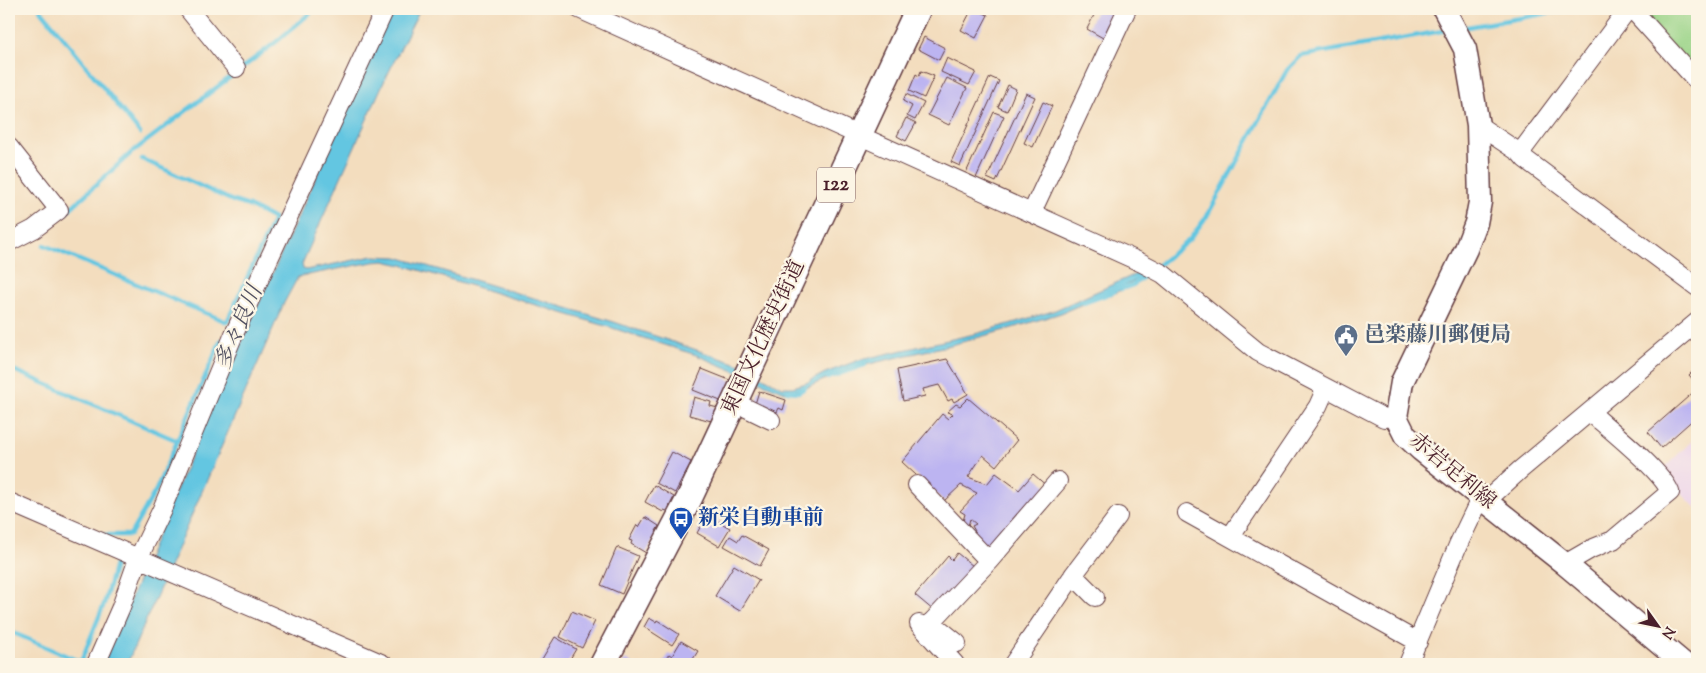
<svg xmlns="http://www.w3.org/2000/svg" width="1706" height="673" viewBox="0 0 1706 673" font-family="'Sorts Mill Goudy','Noto Serif JP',serif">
  <rect width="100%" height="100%" fill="#fcf5e5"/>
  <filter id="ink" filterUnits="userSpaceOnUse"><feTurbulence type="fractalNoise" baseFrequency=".02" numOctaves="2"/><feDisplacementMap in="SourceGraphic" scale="10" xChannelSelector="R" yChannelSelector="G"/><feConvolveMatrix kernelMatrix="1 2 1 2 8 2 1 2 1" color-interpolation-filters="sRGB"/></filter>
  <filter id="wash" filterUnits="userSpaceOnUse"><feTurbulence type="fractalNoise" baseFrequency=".0096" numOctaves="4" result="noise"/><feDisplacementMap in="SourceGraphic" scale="20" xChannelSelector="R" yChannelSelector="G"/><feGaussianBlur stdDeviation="1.12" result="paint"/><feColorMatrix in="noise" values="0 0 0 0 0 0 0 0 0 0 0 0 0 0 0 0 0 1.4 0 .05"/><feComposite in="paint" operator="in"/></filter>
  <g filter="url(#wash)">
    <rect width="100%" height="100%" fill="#f3ddbe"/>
    <!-- built -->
    <path fill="#ebd1eb" d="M1697 436V509L1683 495 1662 470Z"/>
    <!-- green -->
    <path fill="#98d386" stroke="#717958" d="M1632 9H1697V81Z"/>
    <!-- water -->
    <path fill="#63c6e1" stroke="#567286" d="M392 9H420L381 88 302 264 303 269 306 270 373 256 397 257 614 322 741 365 782 387H793L806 383 825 373 859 360 979 333 1053 311 1145 270 1150 273 1125 286 1126 288 1111 295 1109 293 1061 313 1019 326 955 344 848 369 804 389 785 392 696 355 609 327 402 265 384 261 373 262 298 277 284 303 127 664H103L200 434Z"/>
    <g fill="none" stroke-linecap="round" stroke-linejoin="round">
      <!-- stream -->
      <path stroke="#63c6e1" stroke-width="4.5" d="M40 9 140 133
        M1461 28 1573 9
        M63 215 131 153 276 42 315 9
        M44 245 227 322 274 219 249 206 233 201 142 159
        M1157 266 1189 240 1207 216 1287 70 1301 56 1448 30
        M1122 289 1133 285 1147 274
        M1084 303 1114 292
        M9 368 178 441
        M828 378 865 365
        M788 391 798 392 805 388
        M103 535H130L156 490 221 340
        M9 631 81 662
        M80 664 104 604 115 564"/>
    </g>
    <g id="blocks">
      <!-- building -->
      <path fill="#bcb4f1" d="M972 9H975L988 15 976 38 961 30Z
        M1097 9H1121L1112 24 1110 23 1103 38 1087 29Z
        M924 37 945 48 939 60 918 49Z
        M947 58 976 72 969 85 941 72Z
        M921 71 934 76 924 98 909 91 916 74 919 76Z
        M990 77 999 81 960 166 951 162Z
        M947 78 967 88 949 125 928 115Z
        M1008 85 1016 89 1007 111 998 107Z
        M1026 93 1035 97 996 182 987 178Z
        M906 94 924 103 915 120 907 116 912 106 903 101Z
        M1043 102 1052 106 1033 147 1024 143Z
        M994 112 1004 116 976 178 966 173Z
        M906 118 916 123 906 141 897 136Z
        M947 359 968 394 954 402 952 399 948 401 939 385 923 389 925 396 903 401 897 370Z
        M1697 367V384L1689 375Z
        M702 369 732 381 723 402 693 390Z
        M1697 389V416L1661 448 1648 432Z
        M759 391 786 400 783 410 779 408 777 412 755 404Z
        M694 397 711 402 710 406 718 408 715 422 689 415Z
        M968 398 1017 440 996 466 983 455 968 477 987 484 996 473 1019 490 1033 474 1048 487 991 550 979 539 970 536 975 531 972 526 976 524 970 519 968 526 963 521 965 514 960 511 977 493 961 485 944 501 902 462 942 414 948 419 953 414 947 412 956 404 960 406Z
        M672 452 691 462 675 493 656 483Z
        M654 485 674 497 667 511 664 510 663 512 645 502Z
        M707 515 730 528 719 546 697 533Z
        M645 517 659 526 656 531 658 532 646 553 631 544 632 541 629 540 637 525 639 527Z
        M742 535 769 550 760 566 724 546 730 536 738 541Z
        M617 547 638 556 622 594 601 585Z
        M957 553 973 566 934 611 915 595 948 556 952 560Z
        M734 565 759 580 740 611 715 596Z
        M572 611 595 621 582 648 560 637Z
        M649 618 656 622 657 620 679 634 672 645 644 627Z
        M555 637 576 649 567 664H539Z
        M681 641 698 651 690 664 663 663 669 654 672 656Z
        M626 659 634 664H622Z"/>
    </g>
  </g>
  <g filter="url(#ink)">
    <use href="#blocks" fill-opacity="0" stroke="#633c41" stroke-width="1"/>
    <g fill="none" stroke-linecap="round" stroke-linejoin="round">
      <defs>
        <path id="minor" d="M188 9 236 68
          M579 9 1142 263 1163 274 1258 352 1384 418 1396 417
          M1632 9 1697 81
          M1478 125 1520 153 1525 159 1697 287
          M9 147 59 210 34 229 9 242
          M1520 153 1628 9
          M1032 212 1127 9
          M734 402 771 420
          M917 485 989 561
          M1486 501 1520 470 1697 322
          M9 502 383 664
          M1187 513 1418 642
          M1230 537 1318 406 1326 388
          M1565 564 1591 549 1613 540 1670 492C1662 471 1609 429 1590 412
          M1073 575 1095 597
          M931 622 957 643
          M919 624 955 664
          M924 630 989 561 1058 481
          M96 664 121 607 138 559 162 509 234 334 385 9
          M1013 664 1074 574 1118 516
          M1408 664 1458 545 1481 497"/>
        <path id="major" d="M1444 9 1465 49 1478 125 1480 202 1476 223 1466 249 1402 382 1396 417 1405 435 1421 450 1565 564 1684 664"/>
        <path id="highway" d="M603 664 689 499 918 9"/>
      </defs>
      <!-- minor casing -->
      <use href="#minor" stroke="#633c41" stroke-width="20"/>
      <!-- major casing -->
      <use href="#major" stroke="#633c41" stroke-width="25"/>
      <!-- highway casing -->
      <use href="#highway" stroke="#633c41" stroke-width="28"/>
      <!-- minor -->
      <use href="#minor" stroke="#fff" stroke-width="18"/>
      <!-- major -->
      <use href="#major" stroke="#fff" stroke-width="22"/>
      <!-- highway -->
      <use href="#highway" stroke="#fff" stroke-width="25"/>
    </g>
  </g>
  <!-- icons -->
  <defs>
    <symbol id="civic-pin" viewBox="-11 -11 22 30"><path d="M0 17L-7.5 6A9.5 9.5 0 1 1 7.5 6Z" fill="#5c6f8a" stroke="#fcf5e5"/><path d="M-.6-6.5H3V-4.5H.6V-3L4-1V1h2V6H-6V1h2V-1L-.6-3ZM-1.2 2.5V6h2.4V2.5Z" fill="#fff"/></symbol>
    <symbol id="bus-pin" viewBox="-11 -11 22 30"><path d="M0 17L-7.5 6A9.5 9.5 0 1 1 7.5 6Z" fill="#1a4fb4" stroke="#fcf5e5"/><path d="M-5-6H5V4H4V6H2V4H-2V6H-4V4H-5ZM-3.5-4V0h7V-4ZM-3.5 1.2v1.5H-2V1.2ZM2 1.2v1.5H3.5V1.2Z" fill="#fff"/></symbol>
  </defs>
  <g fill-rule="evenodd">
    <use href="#civic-pin" x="1332" y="322" width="28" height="38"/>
    <use href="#bus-pin" x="667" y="505" width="28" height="38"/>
  </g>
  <g text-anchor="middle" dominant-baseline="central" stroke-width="4.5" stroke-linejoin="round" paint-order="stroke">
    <!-- shield labels -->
    <rect fill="#fcf5e5" stroke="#7f5f63" stroke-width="1" x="817" y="167.5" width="38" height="35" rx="4"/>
    <g font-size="20" font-weight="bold" fill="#4a1f2b">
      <text x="836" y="185">122</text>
    </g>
    <!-- service labels -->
    <g font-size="21" font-weight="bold" fill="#4e5e75" stroke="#fcf5e5" text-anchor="start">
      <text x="1364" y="336">邑楽藤川郵便局</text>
    </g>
    <!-- street labels -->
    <g font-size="21" fill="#4a1f2b" stroke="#fcf5e5">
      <text transform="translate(764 338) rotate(-65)">東国文化歴史街道</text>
      <text transform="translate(1452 472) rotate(40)">赤岩足利線</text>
    </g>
    <!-- transit labels -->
    <g font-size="21" font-weight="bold" fill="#164399" stroke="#fcf5e5" text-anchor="start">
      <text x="698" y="519">新栄自動車前</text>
    </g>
    <!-- water labels -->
    <g font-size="22" font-style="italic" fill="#525162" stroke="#fcf5e5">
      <text transform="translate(240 328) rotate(-67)">多々良川</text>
    </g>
  </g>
  <!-- margin -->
  <rect width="1706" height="673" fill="none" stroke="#fcf5e5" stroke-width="30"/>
  <!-- north arrow -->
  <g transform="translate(1658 626) rotate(123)" stroke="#fcf5e5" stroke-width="4" paint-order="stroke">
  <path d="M0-4L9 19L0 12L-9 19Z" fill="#4a1f2b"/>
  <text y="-8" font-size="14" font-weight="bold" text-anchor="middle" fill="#4a1f2b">N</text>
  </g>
</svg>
